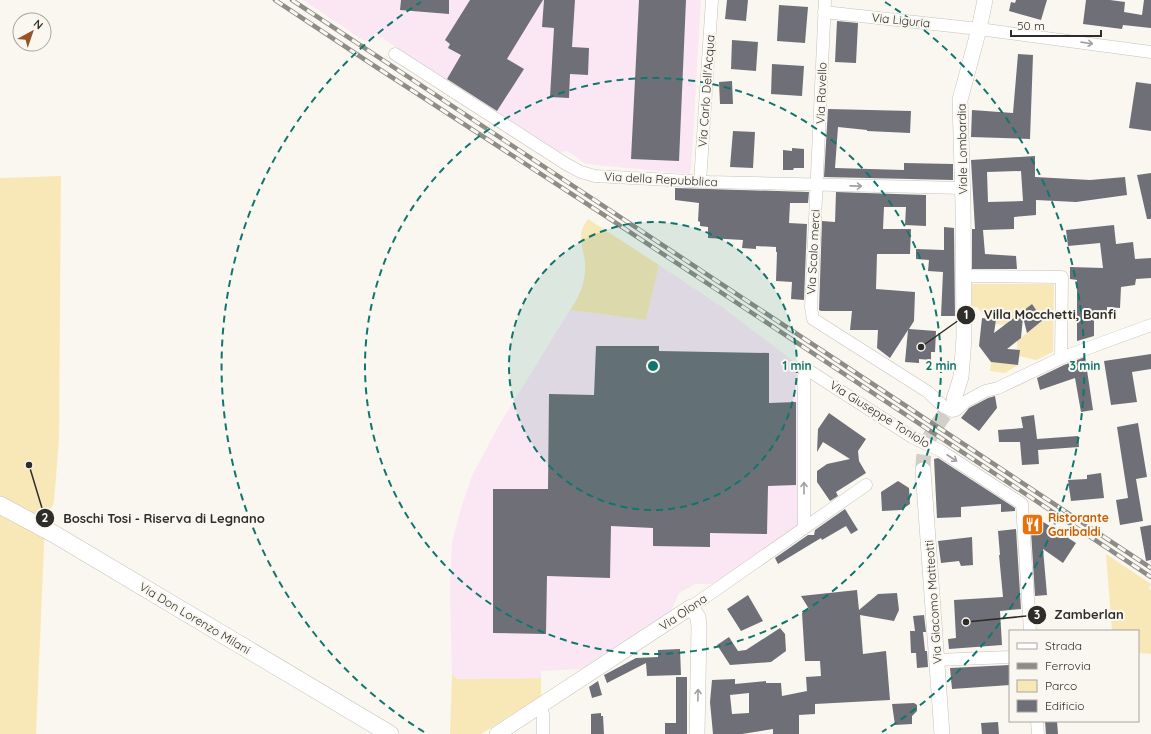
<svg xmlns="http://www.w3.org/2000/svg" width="1151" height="734" viewBox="0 0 1151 734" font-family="Quicksand,sans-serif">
  <rect width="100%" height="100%" fill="#f9f7ef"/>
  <!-- industrial -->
  <path fill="#fbe6f4" d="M303 0H701L691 168 689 174 586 164 567 151 559 152 496 113 375 33 367 41 363 40Z
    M659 265 722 307 797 364 796 402H800L798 528 712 584H695L679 593 671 611 582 669 541 671V678L457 679 452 674 450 590 452 542 462 505 472 476 498 427 570 310 646 320Z"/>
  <!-- green -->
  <path fill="#f9e8b7" d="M61 176 59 438 54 502 45 522 36 734H0V178Z
    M588 219 659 265 646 320 570 310C580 296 586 281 585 264 585 255 578 237 582 230 583 226 586 222 588 219Z
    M972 284H1054L1053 352 1036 360 1019 356 1020 351 1017 350V341L1043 320 1032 304 1005 325 996 324V320L991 319V316L984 315 977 307H972Z
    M991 362 1018 365 1005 373 990 371Z
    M1106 554 1151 584 1149 589 1151 590V654L1138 653V631H1112Z
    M452 674 457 679 541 678V696L481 734H450Z"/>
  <!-- building -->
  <path fill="#6f7077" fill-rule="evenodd" d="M401 0H449V14L400 10Z
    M470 0H543L507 59 524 69 497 111 447 79 461 55 448 48 450 44 445 40Z
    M544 0H575L572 47 589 48 588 75 570 74 569 98 550 97 554 28 542 27Z
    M639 0H686L679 161 631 159Z
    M727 0H748L746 21 725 19Z
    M1016 0H1047L1041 20 1009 11 1011 2 1015 3Z
    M1086 0H1110L1125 2 1124 12 1142 15 1144 0H1151V28L1123 25 1122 29 1083 24Z
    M779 5 808 7 805 43 777 41Z
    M837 21 858 23 856 63 835 62Z
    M732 40 758 42 756 71 731 69Z
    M1018 54 1033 55 1030 139 971 137 972 110 1013 113Z
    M772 64 804 66 802 96 771 94Z
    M732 81 733 104H720L719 82Z
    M1136 82 1151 84V131L1129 128Z
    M828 109 911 111 910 133 867 131V130L838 127 835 168 904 170V163L953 164V180L824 177Z
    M733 131 755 132 753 168 730 167Z
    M792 148 804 149V168H794L793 170H783V150L792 151Z
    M1035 156V177L1090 180 1125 177 1127 195 1076 202 1036 200V215L1014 217V229L983 230 985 254 1016 256 1017 269H972V229H975L971 160ZM1021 171 1023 201 988 202 987 172Z
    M1151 173V219H1147L1137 175Z
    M675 188 809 192 808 203H790L789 223 807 224 804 300 791 299 792 282 776 281 777 252H776V247L756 246V249L742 248 743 240 708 238V227L700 226V222L698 221 699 203 675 200Z
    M836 192 926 195V226L905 225 906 207H884L883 229H911L910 254H877L876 289 915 292 914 321 909 329 936 331 935 352H931V360L919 359V363L905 362 908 330 890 358 877 348 878 330H850L852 311H821L819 310 822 221 835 222Z
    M1114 225 1116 244 1133 242 1135 259 1151 258V278L1136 279 1135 285 1121 287 1120 308 1107 307V317H1094V336L1077 341V280L1070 279V267L1103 268 1100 243 1068 246 1066 230Z
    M944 227 954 228 955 316H941L943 272 928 271 929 260 916 259V249L944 250Z
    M1032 304 1043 320 1027 333 1023 317 1021 338 1007 349 1020 350 1018 365 991 362 979 346 982 318 996 320 994 333Z
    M596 346H659V351L769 353V403L796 402V485L768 486 767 534 710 533V547L653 546V528L611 526 610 578 547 576 546 634 493 633V489H548L549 394 594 395Z
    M1151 354V369L1132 372 1137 402 1111 405 1104 361Z
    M1085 357 1093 410 1081 412 1075 378 1040 390 1037 378 1064 365Z
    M995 396 997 408 979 431 961 418 969 408 988 398Z
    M829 413 866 439 858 451 859 461 866 473 836 492 838 496 830 501 817 482V471L827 464 850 459 823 442 817 452 818 429Z
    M1034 415 1037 439 1078 436 1079 447 1038 450 1039 464 1022 465 1020 442H999L998 430 1023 428 1021 417Z
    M1138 423 1147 477 1136 479 1143 521 1120 525 1116 500 1128 498 1117 427Z
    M938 458 1015 508V511L1001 512V504L961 507V517L937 518 934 459Z
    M1101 473 1104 498 1071 501 1068 480 1087 479V475Z
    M898 481 909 488 910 504 901 510 882 511 881 492Z
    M845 509 858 530 851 534 846 526 822 540 821 538 778 564 775 558 808 535H814L815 530Z
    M1031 514 1076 543 1063 563 1043 549 1047 595 1035 596 1030 515Z
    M1151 525V560L1146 561 1140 527Z
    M1016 529 1021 609 1000 611 1002 645 949 649 948 639 956 638 954 600 1003 597 999 555H1000L998 531Z
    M972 537 973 565 961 566 959 561 941 563 938 541Z
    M857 590 859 610 878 594 897 593 899 610 894 621 860 615 863 654 886 651 890 700 815 704V714L799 715V734H773V729L742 734H713L710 702 712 680 735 679V684L766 681V683H781L782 696 807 691 806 677 821 676 820 661H805L802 613 809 609 801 596ZM749 693V713L732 714 730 695Z
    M748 595 763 621 741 631 727 609Z
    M924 615 926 632H923L925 651H927L928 667 917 668 916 653H911L910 631H915L913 616Z
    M780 628 785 634 786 651 771 662 730 665 717 645 729 637 738 651 746 650Z
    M680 649 681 675 647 676 646 663 607 683 604 675 636 658 658 657V650Z
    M1010 665V685L952 689 950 668Z
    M676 677H687V734H665V723H676Z
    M598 681 602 695 592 698 589 687Z
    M914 703 917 705V711L912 716V724L895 725 892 704Z
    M601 713V716H603L604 734H591V714Z
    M1045 721H1057L1058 734H1046Z
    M998 722 999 734H982L981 723Z"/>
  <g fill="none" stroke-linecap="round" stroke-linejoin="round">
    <!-- tertiary-tunnel -->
    <path stroke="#d0cfc8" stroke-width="15" stroke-dasharray="15 8" stroke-linecap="butt" d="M923 470C922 435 940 426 954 399"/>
    <defs>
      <path id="minor" d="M825 0 811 307 813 319 928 392 944 407 952 411 956 410 965 402 985 391 998 388 1061 358 1151 325
        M824 12 979 29 1151 52
        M395 54 566 164 581 172 595 176 709 182 963 188
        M700 182 712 0
        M964 276 1062 277 1061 358
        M804 527V376L807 372H811L912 437 941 451 1022 504 1030 631
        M691 607 866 485
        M937 660 1010 657
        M540 706 543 714V734
        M1037 721 1038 734"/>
      <path id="tertiary" d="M954 399 961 377 964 338 963 205 960 100 979 29 985 0
        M923 470 942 734
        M497 734 691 607 698 617 699 627 697 734"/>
      <path id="secondary" d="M0 505 54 534 390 734"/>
    </defs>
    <!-- minor casing -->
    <use href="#minor" stroke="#c5c2bb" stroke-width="13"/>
    <!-- tertiary casing -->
    <use href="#tertiary" stroke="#c5c2bb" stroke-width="16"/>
    <!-- secondary casing -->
    <use href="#secondary" stroke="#c5c2bb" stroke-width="18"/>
    <!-- minor -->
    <use href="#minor" stroke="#fff" stroke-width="12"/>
    <!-- tertiary -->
    <use href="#tertiary" stroke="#fff" stroke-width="15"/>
    <!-- secondary -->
    <use href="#secondary" stroke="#fff" stroke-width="17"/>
    <defs>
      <path id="rail" d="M275 0 373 65 604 215 1151 577
        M292 0 1151 568"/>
    </defs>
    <!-- rail casing -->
    <use href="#rail" stroke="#8d8c87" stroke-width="4.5"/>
    <!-- rail -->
    <use href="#rail" stroke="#f9f7ef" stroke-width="3" stroke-dasharray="9" stroke-linecap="butt"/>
  </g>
  <!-- one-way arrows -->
  <defs><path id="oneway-shaft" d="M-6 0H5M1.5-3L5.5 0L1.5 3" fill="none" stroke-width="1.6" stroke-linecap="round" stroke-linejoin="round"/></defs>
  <g stroke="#a1a09f">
    <use href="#oneway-shaft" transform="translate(1087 43) rotate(8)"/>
    <use href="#oneway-shaft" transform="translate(856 186) rotate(1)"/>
    <use href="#oneway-shaft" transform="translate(952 458) rotate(33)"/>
    <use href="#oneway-shaft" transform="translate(804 488) rotate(-90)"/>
    <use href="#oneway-shaft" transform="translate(698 695) rotate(-89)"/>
  </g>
  <!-- distance rings -->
  <circle cx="653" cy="366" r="144" fill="#0f766e" fill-opacity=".12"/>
  <g fill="none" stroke="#0f766e" stroke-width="2" stroke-dasharray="7 5">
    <circle cx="653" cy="366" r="144"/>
    <circle cx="653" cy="366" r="288"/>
    <path d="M424 732A432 432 0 0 1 421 2M885 2A432 432 0 0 1 882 732"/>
  </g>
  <!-- icons -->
  <defs>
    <symbol id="restaurant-square" viewBox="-11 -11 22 22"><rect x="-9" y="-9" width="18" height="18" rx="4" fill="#e8710a" stroke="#f9f7ef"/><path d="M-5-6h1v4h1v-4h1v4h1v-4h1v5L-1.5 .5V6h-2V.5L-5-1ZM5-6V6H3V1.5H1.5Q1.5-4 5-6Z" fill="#fff"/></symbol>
  </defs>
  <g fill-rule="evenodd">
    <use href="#restaurant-square" x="1020" y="512" width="25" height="25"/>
  </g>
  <g text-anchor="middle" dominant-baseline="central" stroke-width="4" stroke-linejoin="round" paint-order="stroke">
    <!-- street labels -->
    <g font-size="12" fill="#2e2d2a" stroke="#f9f7ef">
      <text transform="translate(901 20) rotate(6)">Via Liguria</text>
      <text transform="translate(706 91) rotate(-86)">Via Carlo Dell'Acqua</text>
      <text transform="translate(821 93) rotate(-88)">Via Ravello</text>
      <text transform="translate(962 149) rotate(-91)">Viale Lombardia</text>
      <text transform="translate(661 179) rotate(3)">Via della Repubblica</text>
      <text transform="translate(813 252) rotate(-87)">Via Scalo merci</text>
      <text transform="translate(880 414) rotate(32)">Via Giuseppe Toniolo</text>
      <text transform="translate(933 602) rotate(-94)">Via Giacomo Matteotti</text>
      <text transform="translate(683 612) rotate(-34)">Via Olona</text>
      <text transform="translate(195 618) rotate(31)">Via Don Lorenzo Milani</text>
    </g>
    <!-- food labels -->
    <g font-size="12" font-weight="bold" fill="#c56008" stroke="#f9f7ef" text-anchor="start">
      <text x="1048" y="517">Ristorante<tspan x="1048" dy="14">Garibaldi</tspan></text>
    </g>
  </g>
  <circle cx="653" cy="366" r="6" fill="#0f766e" stroke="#f9f7ef" stroke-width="2"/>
  <g font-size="12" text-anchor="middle" font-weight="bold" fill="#0f766e" stroke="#f9f7ef" stroke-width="4" stroke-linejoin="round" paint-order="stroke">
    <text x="797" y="370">1 min</text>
    <text x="941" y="370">2 min</text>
    <text x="1085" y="370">3 min</text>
  </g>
  <!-- callouts -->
  <path fill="none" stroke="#2e2d2a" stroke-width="1.5" d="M921 347L966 315M29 465L45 518M966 622L1037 615"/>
  <g fill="#2e2d2a" stroke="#f9f7ef" stroke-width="1.5">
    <circle cx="921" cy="347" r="4"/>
    <circle cx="29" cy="465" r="4"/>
    <circle cx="966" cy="622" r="4"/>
    <circle cx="966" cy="315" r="10"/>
    <circle cx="45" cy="518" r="10"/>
    <circle cx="1037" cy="615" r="10"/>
  </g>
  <g font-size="12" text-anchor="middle" font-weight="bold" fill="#fff">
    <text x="966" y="319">1</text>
    <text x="45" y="522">2</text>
    <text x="1037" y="619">3</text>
  </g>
  <g font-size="13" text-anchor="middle" font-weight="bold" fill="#2e2d2a" stroke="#f9f7ef" stroke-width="4" stroke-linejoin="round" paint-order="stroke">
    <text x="1050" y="319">Villa Mocchetti, Banfi</text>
    <text x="164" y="523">Boschi Tosi - Riserva di Legnano</text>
    <text x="1089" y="619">Zamberlan</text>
  </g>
  <!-- legend -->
  <rect x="1009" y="630" width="130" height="92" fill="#f9f7ef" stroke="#a8a6a0"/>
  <rect x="1017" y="643" width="20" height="6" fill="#ffffff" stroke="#a8a6a0"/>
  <text x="1045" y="650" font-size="12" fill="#2e2d2a">Strada</text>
  <rect x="1017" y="663" width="20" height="6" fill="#8d8c87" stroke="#a8a6a0"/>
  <text x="1045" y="670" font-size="12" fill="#2e2d2a">Ferrovia</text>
  <rect x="1017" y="680" width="20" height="12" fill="#f9e8b7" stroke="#a8a6a0"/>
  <text x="1045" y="690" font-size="12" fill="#2e2d2a">Parco</text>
  <rect x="1017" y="700" width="20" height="12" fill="#6f7077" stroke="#a8a6a0"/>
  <text x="1045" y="710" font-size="12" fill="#2e2d2a">Edificio</text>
  <!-- north arrow -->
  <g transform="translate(32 32) rotate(40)"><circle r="19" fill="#f9f7ef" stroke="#a8a6a0"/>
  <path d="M0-3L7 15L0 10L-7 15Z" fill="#985427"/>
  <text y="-6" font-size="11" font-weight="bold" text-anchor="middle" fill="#2e2d2a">N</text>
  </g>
  <!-- scale -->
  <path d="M1011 30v6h90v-6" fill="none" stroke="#2e2d2a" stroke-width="2"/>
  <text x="1017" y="30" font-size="12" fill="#2e2d2a" stroke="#f9f7ef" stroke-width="3" paint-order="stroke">50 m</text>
</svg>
